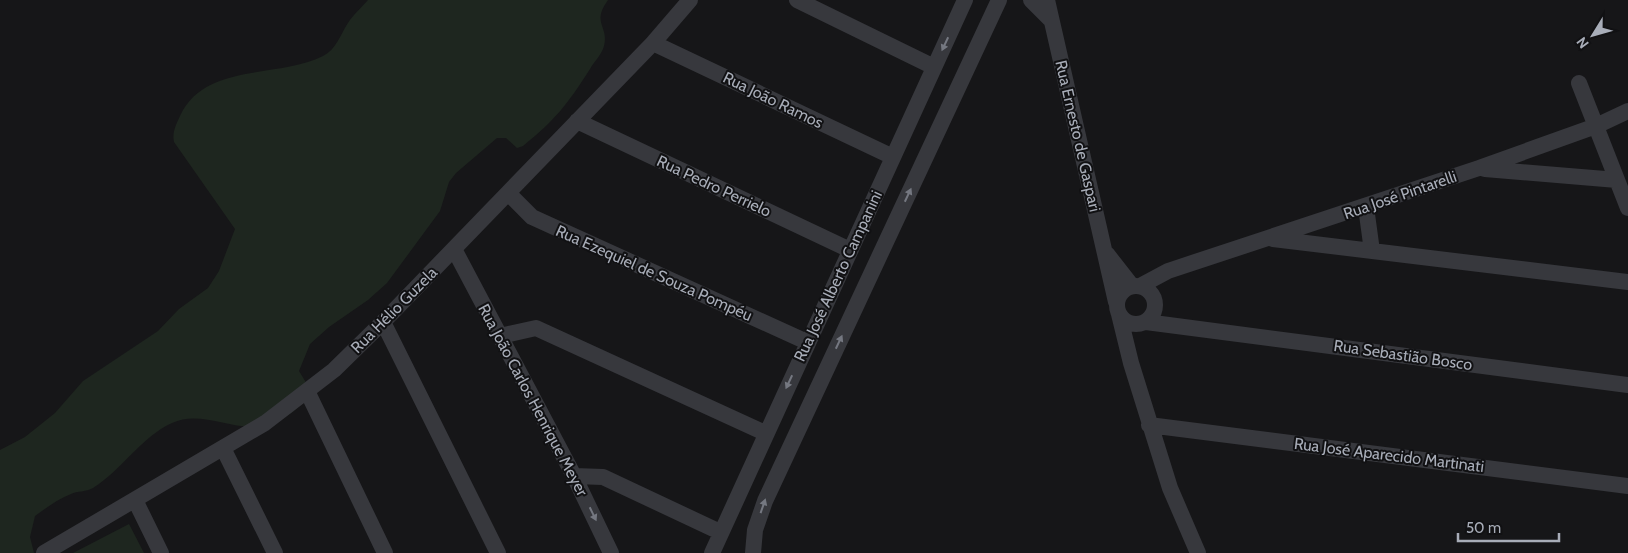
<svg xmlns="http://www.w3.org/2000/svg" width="1628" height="553" viewBox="0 0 1628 553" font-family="Cabin,sans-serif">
  <rect width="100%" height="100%" fill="#161618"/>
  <!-- green -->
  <path fill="#1e261f" d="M368 0H608C591 24 609 25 604 46 602 54 594 62 590 69 567 105 556 119 523 146L517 148 506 138H497L456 173 449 182 440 211 387 283 368 300 329 327 310 344 299 371C308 386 312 388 300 404 295 412 288 415 279 420 242 440 206 407 172 423 141 437 122 470 93 488 86 492 77 491 71 494 58 499 46 508 35 516L30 537 34 553H0V450L25 437 55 413 83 381 158 331 179 309 208 288 219 271 235 229 174 142C172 132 176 125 180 116 205 62 277 79 323 56 336 50 340 35 348 23 353 15 361 8 368 0Z
    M129 524 144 553H73Z"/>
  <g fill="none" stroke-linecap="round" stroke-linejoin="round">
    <!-- minor -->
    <path stroke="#37383d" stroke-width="16" d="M797 0 934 67
      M1031 0 1050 19
      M1047 0 1116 302
      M653 43 893 157
      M1579 83 1628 208
      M577 121 850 250
      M1485 169 1617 180
      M508 193 532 217 807 342
      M1366 207 1372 251
      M1273 239 1628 282
      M454 249 574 476 611 553
      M1107 254 1132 286
      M1140 286 1168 271 1479 168 1596 126 1628 111
      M1117 305a19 19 0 1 1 38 0a19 19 0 1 1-38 0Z
      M1119 314 1131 363 1170 488 1198 553
      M383 322 498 553
      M1146 322 1628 385
      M500 336 536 328 765 433
      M307 391 385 553
      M1149 425 1628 486
      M223 448 275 553
      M574 476 603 477 720 532
      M135 500 161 553
      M44 553 265 423 334 370 383 322 653 43 690 0
      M712 553 965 0
      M753 553 755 530 765 501 999 0"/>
  </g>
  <!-- one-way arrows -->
  <defs><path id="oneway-solid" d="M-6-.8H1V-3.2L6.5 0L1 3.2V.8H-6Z" transform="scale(1.25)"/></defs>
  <g fill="#757881">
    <use href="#oneway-solid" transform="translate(945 44) rotate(115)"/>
    <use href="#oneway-solid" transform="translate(908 195) rotate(-65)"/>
    <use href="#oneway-solid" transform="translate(839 342) rotate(-65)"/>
    <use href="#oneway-solid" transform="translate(789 382) rotate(115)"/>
    <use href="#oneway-solid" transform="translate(763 506) rotate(-71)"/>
    <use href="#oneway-solid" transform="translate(593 514) rotate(64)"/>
  </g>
  <g text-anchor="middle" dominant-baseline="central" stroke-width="4" stroke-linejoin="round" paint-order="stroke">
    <!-- street labels -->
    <g font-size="16" fill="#a8adb8" stroke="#111113">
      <text transform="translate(773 100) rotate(26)">Rua João Ramos</text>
      <text transform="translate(1078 136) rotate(77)">Rua Ernesto de Gaspari</text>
      <text transform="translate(714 186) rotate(25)">Rua Pedro Perrielo</text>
      <text transform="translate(1400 195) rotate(-19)">Rua José Pintarelli</text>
      <text transform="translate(654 273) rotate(24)">Rua Ezequiel de Souza Pompéu</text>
      <text transform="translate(838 276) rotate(-65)">Rua José Alberto Campanini</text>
      <text transform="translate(394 310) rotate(-45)">Rua Hélio Guzela</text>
      <text transform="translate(1403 355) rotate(8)">Rua Sebastião Bosco</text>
      <text transform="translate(533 400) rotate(62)">Rua João Carlos Henrique Meyer</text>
      <text transform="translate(1389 455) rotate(7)">Rua José Aparecido Martinati</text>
    </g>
  </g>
  <!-- north arrow -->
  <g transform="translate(1593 35) rotate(233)" stroke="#111113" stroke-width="4" paint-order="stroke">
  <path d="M0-4L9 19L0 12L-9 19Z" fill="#a8adb8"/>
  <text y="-8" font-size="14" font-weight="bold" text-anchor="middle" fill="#a8adb8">N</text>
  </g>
  <!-- scale -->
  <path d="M1458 533v8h101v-8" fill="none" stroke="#a8adb8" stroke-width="2.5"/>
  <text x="1466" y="533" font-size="15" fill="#a8adb8" stroke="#111113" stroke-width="4" paint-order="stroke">50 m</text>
</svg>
